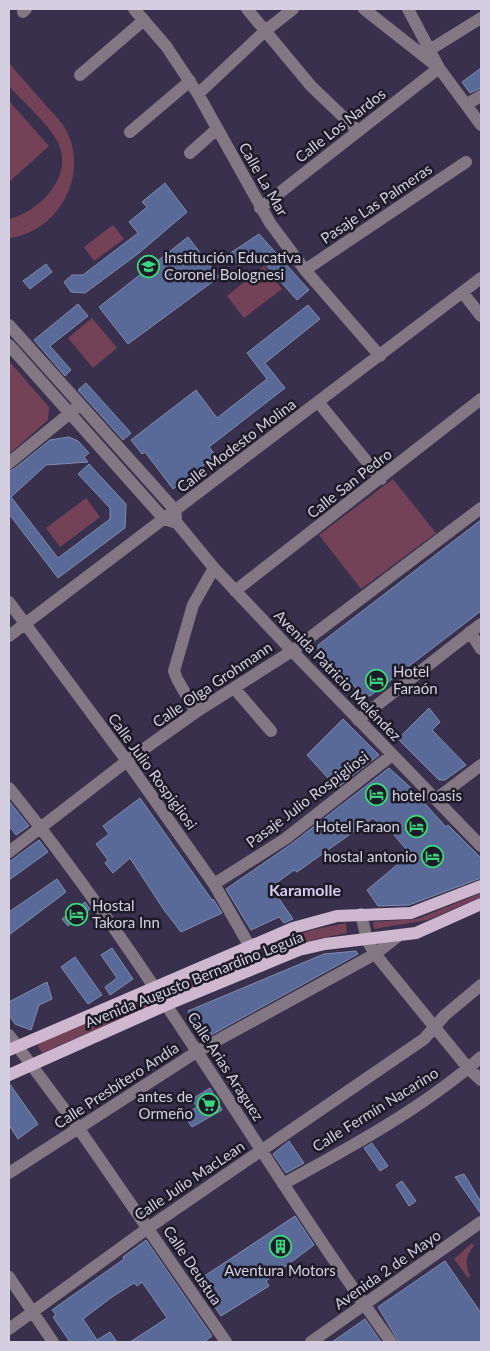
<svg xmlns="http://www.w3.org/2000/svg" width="490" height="1351" viewBox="0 0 490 1351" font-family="Lato,sans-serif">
  <rect width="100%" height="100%" fill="#38304d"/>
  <!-- green -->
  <path fill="#744257" d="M9 63C22 78 36 94 49 109 55 116 62 122 66 130 90 175 58 232 9 238V219C39 212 76 175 57 141 46 121 24 103 9 86Z
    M9 101 49 146 9 182Z
    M113 225 124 239 94 261 84 247Z
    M264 266 282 289 244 318 227 296Z
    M92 318 117 348 93 368 68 338Z
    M9 361 49 407 48 420 9 454Z
    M393 479 436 533 361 589 319 535Z
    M86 498 100 517 60 547 46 528Z
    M481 893V897L428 920 374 929 373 922 417 919Z
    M346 923 347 933 316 939 273 953 269 945 312 930Z
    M243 957 247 966 180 993 176 984Z
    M147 999 150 1006 42 1053 36 1043Z
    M472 1243 474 1246C465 1256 465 1264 470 1276L468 1278 454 1259Z"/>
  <!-- building -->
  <path fill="#596a98" stroke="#808dad" d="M481 68V88L470 93 462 82Z
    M165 183 187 212 139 253 85 293 71 292 64 282 72 275H83L138 233 129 222 147 207 142 202Z
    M259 234 309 290 297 300 256 254 239 266 229 254Z
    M188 237 219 277 128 344 99 307Z
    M46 264 52 272 30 289 23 281Z
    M78 304 88 316 50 346 71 370 65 376 34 340Z
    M308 305 320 319 265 363 285 388 209 447 216 456 173 489 145 452 142 454 131 440 196 390 217 418 267 379 247 353Z
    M86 383 131 433 123 440 78 390Z
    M69 437 78 441 89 453 84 457 88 462 46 465 11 497 58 558 110 519V508L78 474 89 464 126 504 125 528 58 578 9 514V471L14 469 50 440Z
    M481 520V611L370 696H364L318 650V645Z
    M429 708 440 722 432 730 466 765 445 780H439L398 739Z
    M343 719 379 755 337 788 307 755Z
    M389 768 410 787 446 827 448 825 481 858V878L409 905 378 906 367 890 410 854 389 829 386 831 373 818 297 872 294 870 271 887 293 919 284 923 279 917 251 930 226 889 290 845Z
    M140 798 212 900 213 899 222 913 181 932 164 910 130 858 113 873 105 863 108 860 96 844 109 834 103 826Z
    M9 801 29 826 16 835 9 826Z
    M39 840 48 852 9 880V862Z
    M57 879 66 892 9 935V912Z
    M85 902 90 909 68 926 62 919Z
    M112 948 133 979 110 995 105 987 117 978 101 955Z
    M356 951 358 954 202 1040 188 1011 324 954Z
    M75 957 102 995 88 1004 61 967Z
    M47 982 52 999 39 1005 31 1030 15 1024 9 1015V1002Z
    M9 1083 38 1124 18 1139 9 1125Z
    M210 1088 222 1110 192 1127 184 1115 197 1107 192 1099Z
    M289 1141 304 1163 286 1173 273 1154Z
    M372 1143 388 1166 380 1171 364 1148Z
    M464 1174 481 1202V1214L455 1177Z
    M402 1181 416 1201 409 1206 396 1185Z
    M295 1216 314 1245 266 1281 269 1286 221 1316 197 1281Z
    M146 1240 212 1336 204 1342H130L167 1318 142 1282 137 1286 134 1283 112 1297 83 1319 97 1340 110 1332 117 1342H70L53 1317 56 1315 52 1310 124 1259 123 1257Z
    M445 1261 481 1313V1342H399L378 1307Z
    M365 1319 381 1342H332Z"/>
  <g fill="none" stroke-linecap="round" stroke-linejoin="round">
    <!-- minor -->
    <path stroke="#837783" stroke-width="12" d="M134 9 166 46 198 94 270 223 305 270 380 356
      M247 9 311 86 358 131
      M408 9 439 68 481 125
      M23 12 26 9
      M431 49 481 18
      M80 75 144 20
      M198 94 265 31 293 9
      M467 104 481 96
      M130 132 190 81
      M190 153 217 129
      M260 208 439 68 364 9
      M305 270 466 162
      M463 293 481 316
      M9 325 175 510 176 518
      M9 345 164 519 177 523 214 568 292 651 481 846
      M319 403 381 479
      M9 463 75 409
      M235 591 481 399
      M9 602 127 761 214 884 261 966
      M470 632 481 649
      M9 636 481 278
      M234 688 271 731
      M196 712 177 679 174 671 193 605 214 568
      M358 720 481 624
      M9 788C151 963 260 1160 391 1342
      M436 799 481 765
      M9 852 127 761 196 712 292 651 481 508
      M214 884 285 839 392 755
      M361 914 367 940 375 954 468 1068 481 1080
      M9 1035 79 1129 226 1342
      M9 1173 198 1051 375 954 397 937
      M283 1184C351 1147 423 1108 481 1057
      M9 1277 53 1342
      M9 1329 148 1228 424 1039 445 1015 481 985
      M311 1342 481 1222"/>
    <!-- major -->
    <path stroke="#cfb7cf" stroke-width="12" d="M9 1050 293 928 337 916 411 913 481 886
      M9 1075 166 1005 299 950 325 944 416 933 481 904"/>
  </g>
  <!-- icons -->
  <defs>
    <symbol id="school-ring" viewBox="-11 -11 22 22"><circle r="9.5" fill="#1e1b28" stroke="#3bd77e" stroke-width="1.5"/><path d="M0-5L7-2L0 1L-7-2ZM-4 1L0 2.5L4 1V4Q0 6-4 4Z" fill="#3bd77e"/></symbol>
    <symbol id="hotel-ring" viewBox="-11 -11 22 22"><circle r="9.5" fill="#1e1b28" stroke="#3bd77e" stroke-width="1.5"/><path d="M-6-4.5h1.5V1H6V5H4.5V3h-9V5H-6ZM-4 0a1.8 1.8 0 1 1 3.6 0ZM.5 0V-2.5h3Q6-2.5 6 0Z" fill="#3bd77e"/></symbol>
    <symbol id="supermarket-ring" viewBox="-11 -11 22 22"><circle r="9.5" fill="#1e1b28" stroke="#3bd77e" stroke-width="1.5"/><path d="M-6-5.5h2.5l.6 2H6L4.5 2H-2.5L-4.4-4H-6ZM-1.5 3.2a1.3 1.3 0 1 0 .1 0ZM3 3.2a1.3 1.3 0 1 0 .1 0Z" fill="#3bd77e"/></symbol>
    <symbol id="building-ring" viewBox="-11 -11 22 22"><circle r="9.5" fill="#1e1b28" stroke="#3bd77e" stroke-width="1.5"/><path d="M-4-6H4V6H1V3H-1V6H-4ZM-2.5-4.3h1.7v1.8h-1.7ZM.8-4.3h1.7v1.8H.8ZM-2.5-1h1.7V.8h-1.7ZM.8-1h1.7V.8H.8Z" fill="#3bd77e"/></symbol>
  </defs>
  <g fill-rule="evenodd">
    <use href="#school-ring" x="136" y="254" width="25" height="25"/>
    <use href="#hotel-ring" x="364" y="668" width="25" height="25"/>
    <use href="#hotel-ring" x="364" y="782" width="25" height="25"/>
    <use href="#hotel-ring" x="404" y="814" width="25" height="25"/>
    <use href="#hotel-ring" x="420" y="844" width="25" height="25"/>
    <use href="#hotel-ring" x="64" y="902" width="25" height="25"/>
    <use href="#supermarket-ring" x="196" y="1092" width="25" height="25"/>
    <use href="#building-ring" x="268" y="1234" width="25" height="25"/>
  </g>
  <g text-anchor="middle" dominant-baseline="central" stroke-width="5" stroke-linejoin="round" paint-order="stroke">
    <!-- street labels -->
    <g font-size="15" fill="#d3cfe1" stroke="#1e1b28">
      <text transform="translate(340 125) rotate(-38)">Calle Los Nardos</text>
      <text transform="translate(264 179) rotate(60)">Calle La Mar</text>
      <text transform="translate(376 203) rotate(-34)">Pasaje Las Palmeras</text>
      <text transform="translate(236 445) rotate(-37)">Calle Modesto Molina</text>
      <text transform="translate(349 483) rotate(-38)">Calle San Pedro</text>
      <text transform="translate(338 675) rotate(46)">Avenida Patricio Meléndez</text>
      <text transform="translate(212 684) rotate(-34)">Calle Olga Grohmann</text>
      <text transform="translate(153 771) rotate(54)">Calle Julio Rospigliosi</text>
      <text transform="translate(307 799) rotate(-37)">Pasaje Julio Rospigliosi</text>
      <text transform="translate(194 979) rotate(-22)">Avenida Augusto Bernardino Leguía</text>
      <text transform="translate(226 1066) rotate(57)">Calle Arias Araguez</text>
      <text transform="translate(116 1085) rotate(-33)">Calle Presbítero Andía</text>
      <text transform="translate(375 1109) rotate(-32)">Calle Fermín Nacarino</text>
      <text transform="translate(189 1180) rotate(-34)">Calle Julio MacLean</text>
      <text transform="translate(193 1265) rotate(56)">Calle Deustua</text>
      <text transform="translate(387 1269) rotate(-35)">Avenida 2 de Mayo</text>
    </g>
    <!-- poi labels -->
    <g font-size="15" fill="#d3cfe1" stroke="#1e1b28" text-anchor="start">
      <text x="164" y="257">Institución Educativa<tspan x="164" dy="17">Coronel Bolognesi</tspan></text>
      <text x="393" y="671">Hotel<tspan x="393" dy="17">Faraón</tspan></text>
      <text x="392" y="795">hotel oasis</text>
      <text x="400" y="826" text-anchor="end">Hotel Faraon</text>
      <text x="417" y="856" text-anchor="end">hostal antonio</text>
      <text x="92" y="905">Hostal<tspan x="92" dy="17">Takora Inn</tspan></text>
      <text x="193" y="1096" text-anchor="end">antes de<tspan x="193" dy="17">Ormeño</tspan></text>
      <text x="280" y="1270" text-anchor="middle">Aventura Motors</text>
    </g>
    <!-- neighbourhood labels -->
    <g font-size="16" font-weight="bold" fill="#d4cbef" stroke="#1e1b28">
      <text x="305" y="889">Karamolle</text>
    </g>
  </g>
  <!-- border -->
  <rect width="490" height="1351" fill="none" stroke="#d3cfe1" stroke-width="20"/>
</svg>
